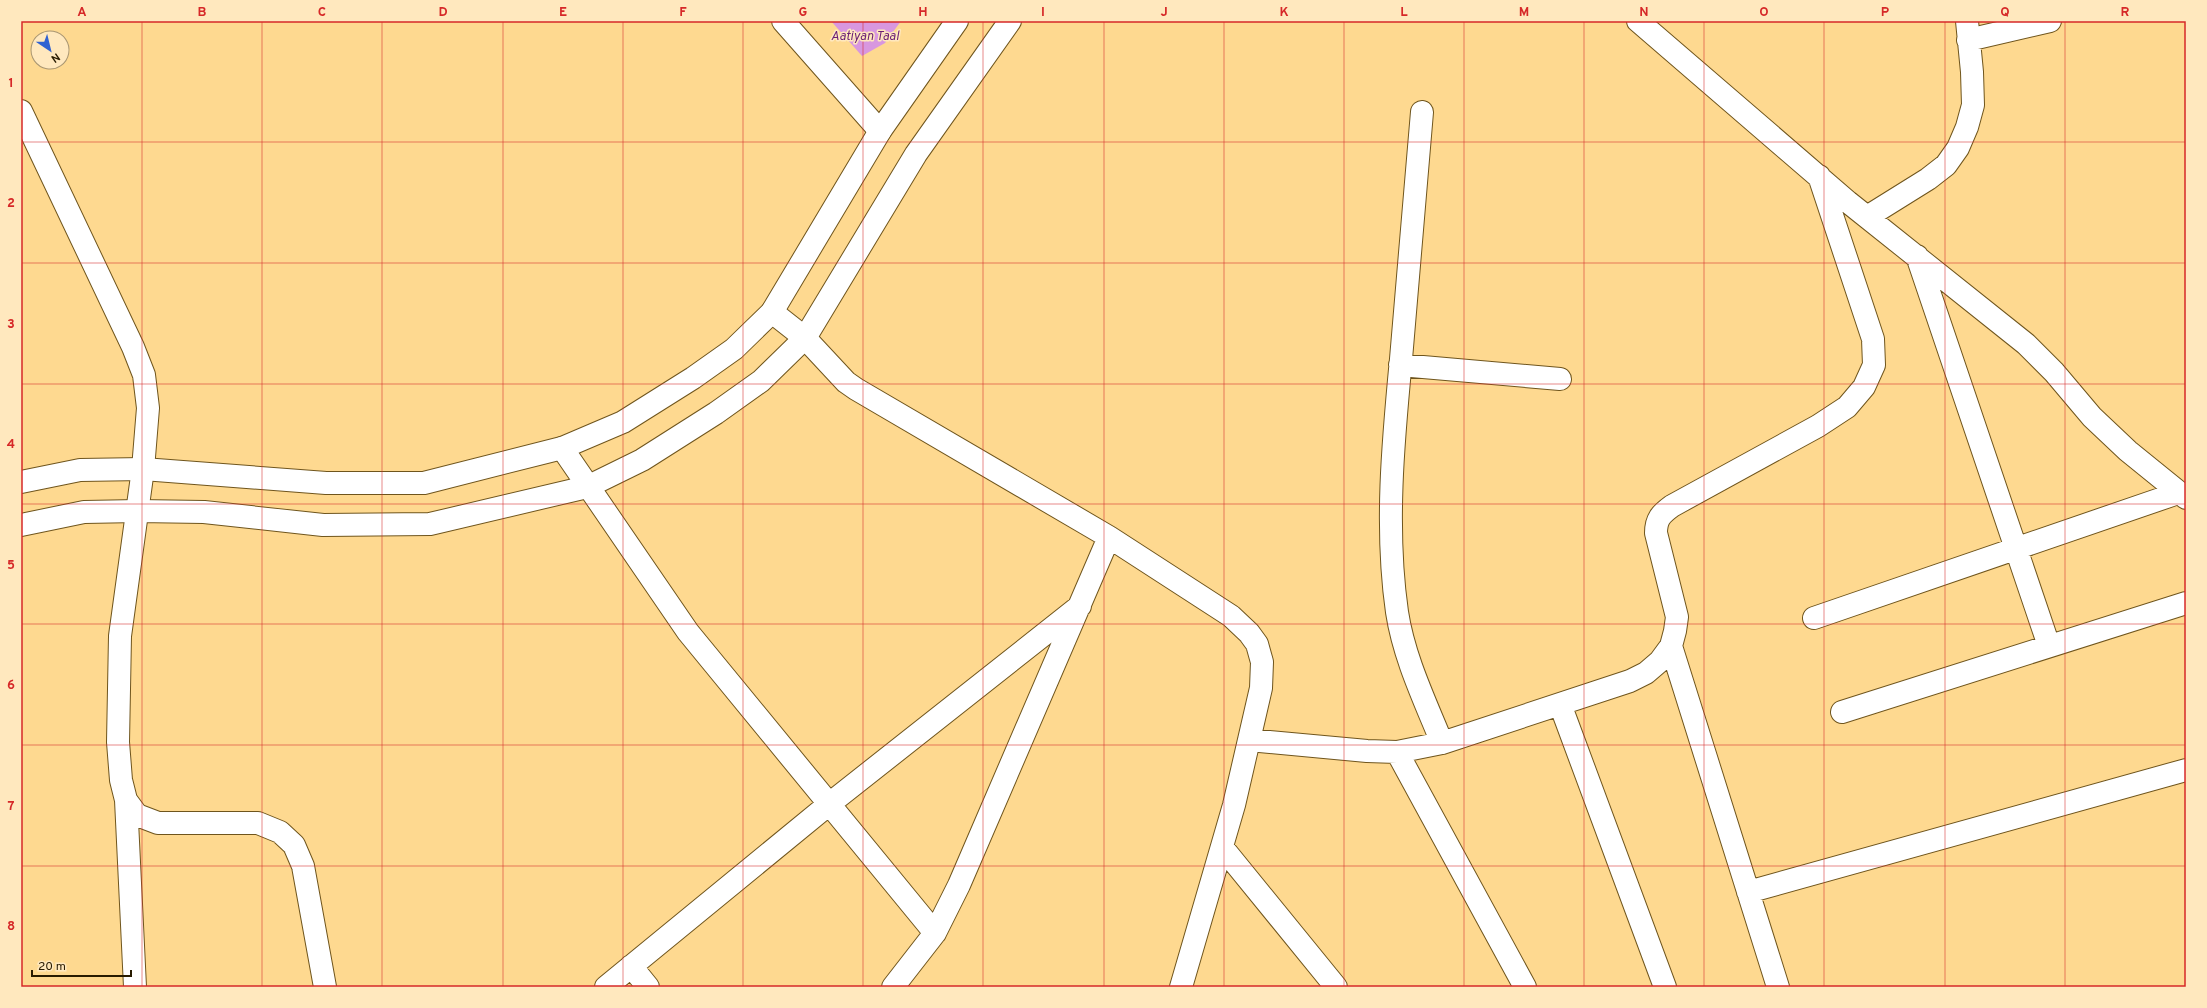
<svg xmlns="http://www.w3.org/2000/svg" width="2207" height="1008" viewBox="0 0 2207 1008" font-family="Overpass,sans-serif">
  <rect width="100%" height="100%" fill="#fed990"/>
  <!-- water -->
  <path fill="#d897df" d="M831 21H901L885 43 862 56Z"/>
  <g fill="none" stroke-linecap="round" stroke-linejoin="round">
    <defs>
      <path id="minor" d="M783 21 880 131
        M1638 21 1848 202 2026 344 2054 372 2092 417 2128 451 2186 498
        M1968 40 2050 21
        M21 111 133 347 144 375 148 408 143 469 120 636 118 742 121 780 126 800 137 815 158 823H258L280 832 294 845 303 866 325 987
        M1422 112C1415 194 1408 277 1401 359 1393 442 1385 529 1397 612 1404 658 1425 701 1442 743
        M1867 217 1928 179 1946 165 1958 148 1967 127 1973 105 1972 72 1967 21
        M1917 256 2049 646
        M772 312 805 338 846 382 856 389 1109 537 1231 616 1249 633 1257 644 1262 662 1261 688 1234 805 1181 987
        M1400 365 1560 379
        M562 448 688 632 935 933
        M1814 618 2178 493
        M1671 646 1778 987
        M1560 704 1665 987
        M1842 712 2186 603
        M1249 740 1367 751 1397 752 1442 743 1630 681 1646 673 1660 661 1671 646 1675 631 1677 617 1656 533C1656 519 1661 514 1672 506L1818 426 1847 407 1864 387 1874 365 1873 339 1819 176
        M1397 752 1525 987
        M126 800 135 987
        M1222 847 1336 987
        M1748 892 2186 770
        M631 966 648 987
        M606 987 828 805 1080 606
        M893 987 935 933 959 885 1109 537"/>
      <path id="tertiary" d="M21 482 80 470 143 469 326 483H424L562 448 623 422 693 378 734 349 772 312 880 131 957 21
        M21 525 84 512 138 511 204 512 323 525 430 524 587 487 642 460 716 413 761 381 805 338 916 154 1010 21"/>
    </defs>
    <!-- minor casing -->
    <use href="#minor" stroke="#6f551d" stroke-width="24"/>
    <!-- tertiary casing -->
    <use href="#tertiary" stroke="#6f551d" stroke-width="24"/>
    <!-- minor -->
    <use href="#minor" stroke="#fff" stroke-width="22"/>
    <!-- tertiary -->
    <use href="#tertiary" stroke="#fff" stroke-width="22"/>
  </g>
  <!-- grid -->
  <path fill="none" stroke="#d62828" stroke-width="1" stroke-opacity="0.55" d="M142 21V987M262 21V987M382 21V987M503 21V987M623 21V987M743 21V987M863 21V987M983 21V987M1104 21V987M1224 21V987M1344 21V987M1464 21V987M1584 21V987M1704 21V987M1824 21V987M1945 21V987M2065 21V987M21 142H2186M21 263H2186M21 384H2186M21 504H2186M21 624H2186M21 745H2186M21 866H2186"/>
  <g text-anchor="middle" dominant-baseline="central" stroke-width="3" stroke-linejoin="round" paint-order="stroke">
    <!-- water labels -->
    <g font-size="13" font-style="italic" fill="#6c1f75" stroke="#ffe8be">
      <text x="865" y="37">Aatiyan Taal</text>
    </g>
  </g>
  <!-- border -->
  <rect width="2207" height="1008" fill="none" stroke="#ffe8be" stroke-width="44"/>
  <!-- north arrow -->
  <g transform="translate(50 50) rotate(145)"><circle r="19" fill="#ffe8be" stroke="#a99672"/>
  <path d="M0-3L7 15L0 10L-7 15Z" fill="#3062d1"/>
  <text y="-6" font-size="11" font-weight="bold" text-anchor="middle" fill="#281b00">N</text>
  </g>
  <!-- scale -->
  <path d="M32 970v6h99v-6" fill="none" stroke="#281b00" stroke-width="2"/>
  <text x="38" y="970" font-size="12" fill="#281b00" stroke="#ffe8be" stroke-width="3" paint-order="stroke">20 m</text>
  <rect x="22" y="22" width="2163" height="964" fill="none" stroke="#d62828" stroke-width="1.5"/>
  <g font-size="13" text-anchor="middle" font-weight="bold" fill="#d62828">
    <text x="82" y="16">A</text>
    <text x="202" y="16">B</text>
    <text x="322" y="16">C</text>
    <text x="443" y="16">D</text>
    <text x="563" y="16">E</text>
    <text x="683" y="16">F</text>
    <text x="803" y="16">G</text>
    <text x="923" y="16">H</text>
    <text x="1043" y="16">I</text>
    <text x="1164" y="16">J</text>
    <text x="1284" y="16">K</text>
    <text x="1404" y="16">L</text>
    <text x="1524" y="16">M</text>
    <text x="1644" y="16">N</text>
    <text x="1764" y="16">O</text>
    <text x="1885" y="16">P</text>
    <text x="2005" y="16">Q</text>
    <text x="2125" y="16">R</text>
    <text x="11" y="87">1</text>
    <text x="11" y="207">2</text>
    <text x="11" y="328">3</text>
    <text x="11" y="448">4</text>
    <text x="11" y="569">5</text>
    <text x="11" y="689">6</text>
    <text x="11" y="810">7</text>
    <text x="11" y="930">8</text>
  </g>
</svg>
